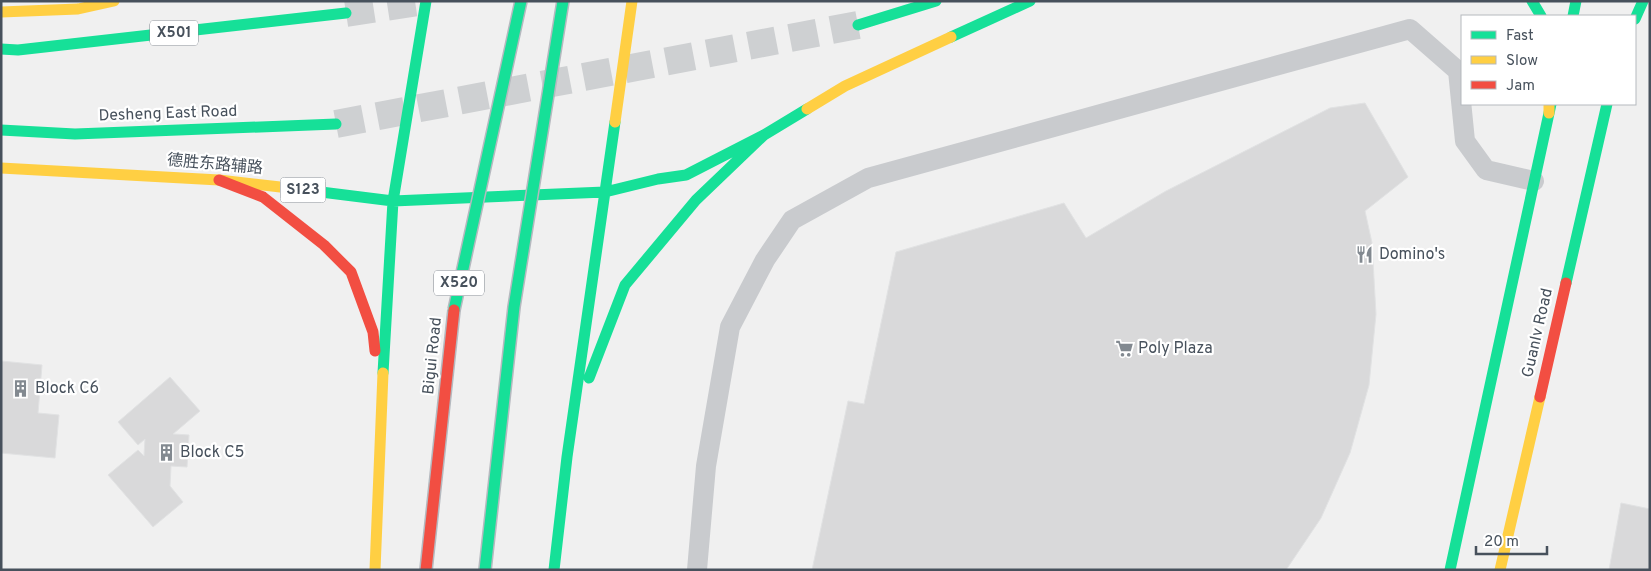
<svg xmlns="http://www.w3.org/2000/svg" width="1651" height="571" viewBox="0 0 1651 571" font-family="Overpass,'Noto Sans SC',sans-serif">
  <rect width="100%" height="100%" fill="#f0f0f0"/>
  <!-- building -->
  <path fill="#d9d9da" stroke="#e1e2e3" d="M1365 103 1408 177 1365 211 1372 243 1376 314 1369 385 1350 453 1321 518 1286 570H812L848 401 864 404 896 252 1064 203 1086 238 1166 191 1330 108Z
    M1 361 42 365 38 413 59 415 55 458 1 453Z
    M170 377 200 411 173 434 189 435 187 467 171 466 170 486 183 502 153 527 108 475 138 450 144 456 145 439 138 445 118 422Z
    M1621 503 1650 509V570H1609Z"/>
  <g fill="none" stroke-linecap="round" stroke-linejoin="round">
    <!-- primary-tunnel -->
    <path stroke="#ced0d2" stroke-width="28" stroke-dasharray="28 14" stroke-linecap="butt" d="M346 13 424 1
      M336 124 858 25"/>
    <!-- street -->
    <path stroke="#c9cbce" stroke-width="20" d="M697 570 706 466 730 327 765 260 792 220 868 178 1410 29 1458 71 1465 141 1486 170 1534 181"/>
    <!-- fast -->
    <path stroke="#16e098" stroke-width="11" d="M1532 1 1541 16
      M1573 16 1576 1
      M1635 19 1643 1
      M858 25 936 1
      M951 37 1030 1
      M1 49 18 50 346 13
      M1 130 75 134 336 124
      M289 188 393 201 605 192 658 179 686 175 764 135 807 109
      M1566 283 1607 104
      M383 373 393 201 426 1
      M589 378 625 285 696 200 764 135
      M554 570 567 457 615 122
      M1450 570 1551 104"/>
    <!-- slow -->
    <path stroke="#ffcf43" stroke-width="11" d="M1 12 78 9 114 1
      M1549 104V113
      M807 109 845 86 951 37
      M615 122 632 1
      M1 168 219 180 289 188
      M375 570 383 373
      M1500 570 1540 397"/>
    <!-- jam -->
    <path stroke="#f24e42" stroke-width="11" d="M219 180 263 197 324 245 351 272 373 332 375 351
      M1540 397 1566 283"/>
    <defs>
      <path id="fast-bridge" d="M454 310 521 1
        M485 570 514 307 563 1"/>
      <path id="jam-bridge" d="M426 570 454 310"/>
    </defs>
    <!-- fast-bridge casing -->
    <use href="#fast-bridge" stroke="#b5b9bf" stroke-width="14" stroke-linecap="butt"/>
    <!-- jam-bridge casing -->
    <use href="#jam-bridge" stroke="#b5b9bf" stroke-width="14" stroke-linecap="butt"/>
    <!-- fast-bridge -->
    <use href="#fast-bridge" stroke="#16e098" stroke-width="11"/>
    <!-- jam-bridge -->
    <use href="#jam-bridge" stroke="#f24e42" stroke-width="11"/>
  </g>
  <!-- icons -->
  <defs>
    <symbol id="restaurant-bare" viewBox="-9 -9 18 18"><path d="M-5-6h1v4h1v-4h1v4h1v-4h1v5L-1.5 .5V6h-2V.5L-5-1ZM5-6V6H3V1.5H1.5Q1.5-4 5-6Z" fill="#828990" stroke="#fff" stroke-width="2.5" paint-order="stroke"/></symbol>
    <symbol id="supermarket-bare" viewBox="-9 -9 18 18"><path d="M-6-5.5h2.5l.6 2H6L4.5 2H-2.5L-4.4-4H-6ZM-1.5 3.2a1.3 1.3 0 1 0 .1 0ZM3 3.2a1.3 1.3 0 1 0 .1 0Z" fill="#828990" stroke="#fff" stroke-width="2.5" paint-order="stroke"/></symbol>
    <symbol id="building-bare" viewBox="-9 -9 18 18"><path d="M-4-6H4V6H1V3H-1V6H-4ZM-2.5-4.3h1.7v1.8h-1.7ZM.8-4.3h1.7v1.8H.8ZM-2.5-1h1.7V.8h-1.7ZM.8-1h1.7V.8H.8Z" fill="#828990" stroke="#fff" stroke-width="2.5" paint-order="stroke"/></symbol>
  </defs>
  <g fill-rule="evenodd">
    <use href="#restaurant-bare" x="1352" y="242" width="25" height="25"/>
    <use href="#supermarket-bare" x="1112" y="336" width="25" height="25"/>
    <use href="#building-bare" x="8" y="376" width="25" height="25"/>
    <use href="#building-bare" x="154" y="440" width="25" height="25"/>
  </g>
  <g text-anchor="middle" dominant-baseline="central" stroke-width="4.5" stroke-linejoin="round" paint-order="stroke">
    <!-- shield labels -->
    <g fill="#fff" stroke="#7e858d" stroke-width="1">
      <rect x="150" y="20.5" width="48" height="25" rx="4"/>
      <rect x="280.5" y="177.5" width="45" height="25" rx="4"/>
      <rect x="434" y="270.5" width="50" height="25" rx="4"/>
    </g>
    <g font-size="15" font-weight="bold" fill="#47515c">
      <text x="174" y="33">X501</text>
      <text x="303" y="190">S123</text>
      <text x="459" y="283">X520</text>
    </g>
    <!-- street labels -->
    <g font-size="16" fill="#47515c" stroke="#fff">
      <text transform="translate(168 114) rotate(-2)">Desheng East Road</text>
      <text transform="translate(215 165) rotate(5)">德胜东路辅路</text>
      <text transform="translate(1538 333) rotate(-77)">Guanlv Road</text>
      <text transform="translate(433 356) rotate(-84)">Bigui Road</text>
    </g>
    <!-- poi labels -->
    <g font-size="16" fill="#47515c" stroke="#fff" text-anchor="start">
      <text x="1379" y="255">Domino's</text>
      <text x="1138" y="349">Poly Plaza</text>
      <text x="35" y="389">Block C6</text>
      <text x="180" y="453">Block C5</text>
    </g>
  </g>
  <!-- border -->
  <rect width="1651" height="571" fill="none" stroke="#47515c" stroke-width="5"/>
  <!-- legend -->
  <rect x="1461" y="15" width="175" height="90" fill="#ffffff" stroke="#b5b9be"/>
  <rect x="1471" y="31" width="25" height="8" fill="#16e098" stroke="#b5b9be"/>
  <text x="1506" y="40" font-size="15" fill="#47515c">Fast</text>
  <rect x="1471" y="56" width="25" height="8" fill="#ffcf43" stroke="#b5b9be"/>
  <text x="1506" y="65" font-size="15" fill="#47515c">Slow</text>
  <rect x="1471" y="81" width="25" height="8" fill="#f24e42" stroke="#b5b9be"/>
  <text x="1506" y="90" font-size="15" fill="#47515c">Jam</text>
  <!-- scale -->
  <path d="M1476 546v8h71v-8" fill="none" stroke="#47515c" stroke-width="2.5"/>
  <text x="1484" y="546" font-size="15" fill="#47515c" stroke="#ffffff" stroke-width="4" paint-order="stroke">20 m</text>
</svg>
